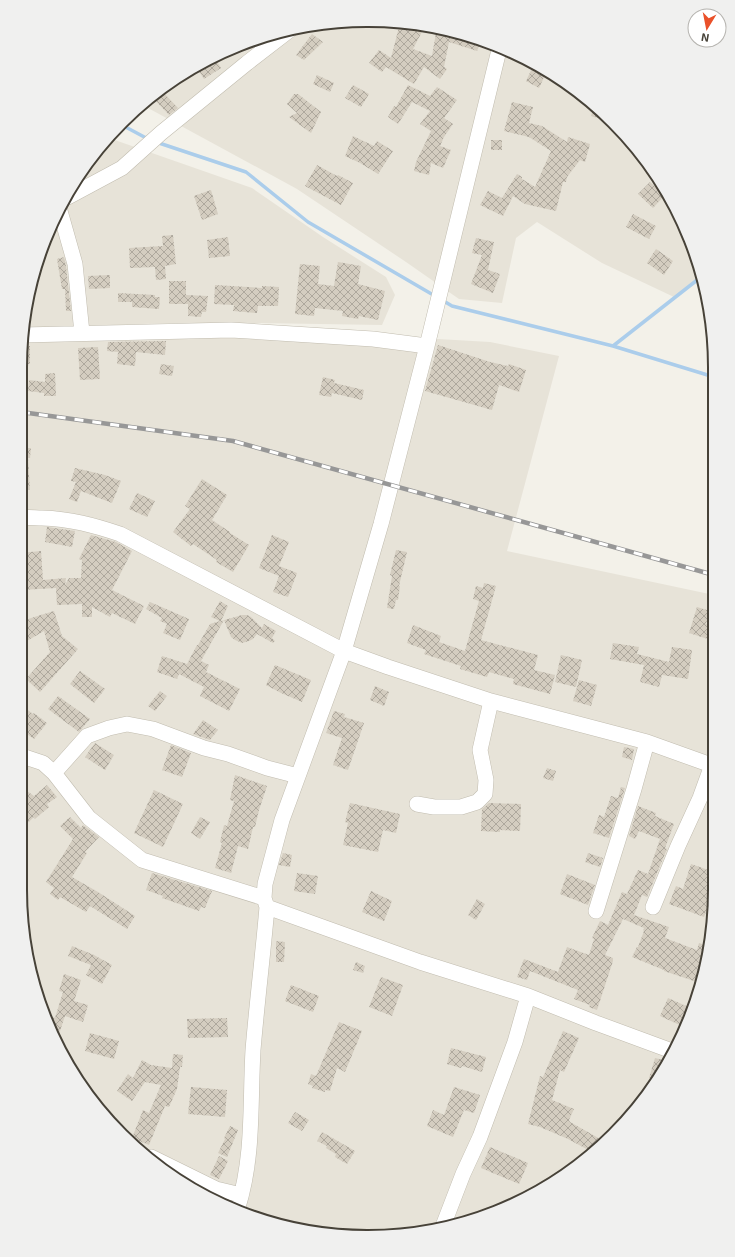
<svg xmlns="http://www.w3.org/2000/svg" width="735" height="1257" viewBox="0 0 735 1257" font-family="'Exo 2',sans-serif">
  <defs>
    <pattern id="building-cross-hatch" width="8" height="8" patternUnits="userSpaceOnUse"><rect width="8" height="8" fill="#d4cdc0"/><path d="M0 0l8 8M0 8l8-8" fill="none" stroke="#aea89d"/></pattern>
  </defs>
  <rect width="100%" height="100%" fill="#f3f1e9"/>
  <!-- residential -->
  <path fill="#e7e3d8" d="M367 20 435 27 500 46 560 78 613 122 668 194 697 256 701 276 674 297 602 263 537 222 516 238 502 303 459 299 406 262 297 189 148 108 143 104 174 79 234 47 299 27Z
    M109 138 252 188 323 237 386 277 395 295 382 325 258 323 217 326 172 323 24 328 39 256 78 175Z
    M24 330H281L490 342 559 356 507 551 714 595V912L696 1001 657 1082 579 1165 479 1218 390 1236 277 1225 174 1178 92 1101 38 1001 20 889 21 345Z"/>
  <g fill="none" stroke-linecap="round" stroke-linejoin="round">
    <!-- stream -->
    <path stroke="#abcdeb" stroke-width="3.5" d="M120 124 148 139
      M156 142 246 172 308 222 435 296
      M442 300 452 306 613 346 714 377
      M613 346 701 277"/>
  </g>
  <!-- building -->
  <path fill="url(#building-cross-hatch)" d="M400 23 425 26 413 49 432 56 437 27 481 41 477 51 449 42 444 67 447 69 440 79 424 67 414 84 386 67 382 72 369 63 379 50 391 58Z
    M312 34 323 42 304 60 296 55Z
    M214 57 221 68 204 79 196 67Z
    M534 64 547 71 539 88 526 81Z
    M317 75 334 83 330 92 313 84Z
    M353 85 369 94 361 107 345 98Z
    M408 85 430 96 437 87 457 100 444 118 453 124 444 137 440 146 451 150 443 168 431 163 429 175 414 171 416 162 431 131 420 124 430 111 412 102 398 124 388 117 394 106 396 107Z
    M161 90 178 108 169 115 152 97Z
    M294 94H298L321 112 311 133 289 117 297 113 287 104Z
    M512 102 533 107 529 123 542 126 567 142 568 137 590 144 585 162 580 160 567 177 566 182H563L556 211 525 204 513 196 503 216 480 205 488 191 502 198 517 174 522 177V179L535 187 551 151 529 137 504 131Z
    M594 106 613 122 614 123 591 116Z
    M353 136 374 146 377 141 393 151 378 174 360 163 345 156Z
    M491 140H502V150H491Z
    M317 165 337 176 338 175 353 183 341 205 305 186Z
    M650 182 665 195 653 208 638 194Z
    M211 190 218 214 202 220 194 196Z
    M633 214 656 226 649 239 626 227Z
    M173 235 176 264 165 266 166 279 156 280 155 267 130 268 129 248 163 246 162 236Z
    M228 237 230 256 209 258 207 240Z
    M476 238 494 242 488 270 500 274 493 293 471 284 482 255 472 253Z
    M656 249 673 261 664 275 647 263Z
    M64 257 66 266 71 311H66L65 289H62L57 259Z
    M338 262 361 266 358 284 385 291 378 320 359 316 358 319 342 316 343 311 315 308 314 316 295 314 300 264 320 266 318 284 334 286Z
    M110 275V288L89 289 88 276Z
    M169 281H186V295L208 296 206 312H202L201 317 188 316V304H169Z
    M215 285 262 288V286L279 287 278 306H258L257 313 233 311 234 305 214 304Z
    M118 293 155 295V297H160L159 309 132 307V302H118Z
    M166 341 165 355 136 352 135 366 117 364 118 352 107 351 108 342Z
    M438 345 490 362 508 366 509 364 526 370 519 392 499 385 492 410 425 391Z
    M21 346H30V364H21Z
    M98 347 100 379 80 380 78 348Z
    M161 364 174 366 172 376 159 374Z
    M55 373 56 396H44V393L28 391 29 380 45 382V374Z
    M323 377 335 380 334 383 364 390 362 400 332 393 331 397 319 395Z
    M21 448H31L30 458H28L30 490H21Z
    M75 468 105 475 121 481 112 503 81 491 77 502 69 499 76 482 71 481Z
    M202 479 227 495 212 520 230 532V533L249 545 233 572 216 562 217 560 193 544 191 546 173 532 190 509 185 506Z
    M137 493 155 501 147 517 129 509Z
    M47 527 75 531 72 547 45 542Z
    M91 535 116 542 132 551 112 590 144 606 135 624 112 613 110 617 92 607V617H82V604L57 605 56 588 22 590 20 553 41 551 43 580 66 578 65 585 69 578H81L82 560 79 559Z
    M272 535 289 542 279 566 297 573 288 597 273 592 279 576 259 568Z
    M396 550 407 552 399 586H400L398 600H396L394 609 387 608 392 576 390 575Z
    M484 583 496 586 481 640 538 655 534 670 555 675 550 694 513 684 514 679 489 672 487 677 460 669 461 666 424 654 426 650 407 643 413 625 441 636 439 642 465 651 479 601 473 599 476 586 483 588Z
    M220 601 228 606 221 621 242 615H247L251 617 262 628 264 624 276 631 272 638 275 641 273 643 257 634 253 639 249 641 242 643 235 640 231 637 224 620 201 661 209 665 206 672 240 689 229 711 200 696 204 687 179 674 177 679 157 672 162 656 187 664 197 645H198L210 624 220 621 211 617Z
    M150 602 189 619 180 640 163 633 167 624 160 621 162 618 146 609Z
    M697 607 710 611 706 624 714 626V641L689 633Z
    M54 611 62 636 78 649 40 692 26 679 50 652 44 631 20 645V624L31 618Z
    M613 643 639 647 637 654 669 662 672 647 692 650 688 679 662 675 659 687 640 682 644 665 610 659Z
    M561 655 582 660 576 687 555 682Z
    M275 665 311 680 302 702 281 693 266 685Z
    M80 671 105 689 94 703 70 684Z
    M579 680 597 685 591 706 573 701Z
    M375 686 389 692 384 706 370 700Z
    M160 691 167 696 155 711 148 706Z
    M58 696 90 719 79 732 48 709Z
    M20 704 33 714 34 713 47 723 34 739 20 729Z
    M334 711 345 714 344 717 364 723 348 770 333 765 342 738 326 733Z
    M203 720 218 730 210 740 193 734Z
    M95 743 114 755 105 770 85 757Z
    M171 745 191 753 182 777 162 770Z
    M624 747 634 749 632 760 622 757Z
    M547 768 556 771 553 781 543 778Z
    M235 775 267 786 259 810 255 827H253L248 849 238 846 231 873 215 868 222 843 220 842 224 825 227 826 234 801 230 800Z
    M47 785 57 797 47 804 49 807 35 819 34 817 20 830V786L34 796Z
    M621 787 625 788 609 838 593 833 599 815 604 817 611 796 618 798Z
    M154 790 183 804 163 847 134 833Z
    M350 803 400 814 396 833 383 830 378 852 343 845 348 823 345 822Z
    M489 803 521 804 520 831 500 830V832L481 831 482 809Z
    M638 806 656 813 655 816 674 824 665 848 667 849 647 897 642 895 634 915 669 927 665 938 697 950 699 943 708 946 700 983 664 971V970L632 957 637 947H638L644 931 643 930 644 928 623 919 605 955 613 958V961L597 1010 589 1007 590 1005 574 999 578 990 530 971 527 980 517 977 524 959 558 972 567 947 589 955 594 939 592 938 600 921 608 925 622 892 627 894 638 870 648 874 660 839 639 831 635 839 629 836Z
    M70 817 81 828 83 825 99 837 85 852 87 853 72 877 98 892 135 916 127 929 90 906 86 912 60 897 58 900 50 894 54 888 46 882 73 839 60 826Z
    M200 817 210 822 200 839 191 833Z
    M283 853 292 855 290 867 279 865Z
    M588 853 603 858 600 867 585 862Z
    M691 864 714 872V881L708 898 711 899 704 917 669 904 676 886 683 889Z
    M152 873 212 891 205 908 201 907 199 911 162 898 163 896 146 890Z
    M297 873 318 876 315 894 294 891Z
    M567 874 595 885 588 905 560 894Z
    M371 891 392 901 384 921 362 912Z
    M477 899 485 904 476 920 468 915Z
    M276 941 285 942 284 962H276Z
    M72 946 94 955 112 965 102 984 86 975 91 965 68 956Z
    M356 962 365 966 363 973 353 970Z
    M64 974 81 980 74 1001 88 1005 83 1022 65 1016 58 1037 50 1024 53 1017 55 1018 63 992 59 991Z
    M381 977 403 985 392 1016 369 1007Z
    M291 985 319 996 313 1012 285 1001Z
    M668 998 693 1009 684 1027 660 1016Z
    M227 1018 228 1037 188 1038 187 1019Z
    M339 1022 362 1031 345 1072 337 1068 330 1091 325 1090V1092L312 1088 313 1086 308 1084 311 1074 316 1076Z
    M563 1031 579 1038 564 1072 560 1070 552 1100 574 1109 569 1120 570 1122 602 1140 592 1152 568 1139 540 1127 528 1124 540 1076 543 1077Z
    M90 1033 119 1041 114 1059 85 1051Z
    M451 1048 486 1057 482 1072 462 1066 461 1068 447 1064Z
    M173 1054 183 1055 182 1067H180L177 1089 169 1107 165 1106 149 1145 132 1138 143 1110 149 1113 161 1085 145 1082 132 1101 117 1091 128 1074 133 1078 142 1060 151 1065 172 1068Z
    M655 1058 667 1061 658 1080 649 1078Z
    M191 1087 227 1090 225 1117 188 1114Z
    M454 1087 480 1095 474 1113 464 1110 453 1137 427 1126 433 1110 444 1115Z
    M295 1112 309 1120 302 1131 288 1123Z
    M230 1126 238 1130 227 1157 218 1153 225 1139 224 1138Z
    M322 1132 355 1151 347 1164 335 1157 336 1154 326 1148 327 1146 317 1141Z
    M490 1147 528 1163 519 1184 481 1168Z
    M219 1156 228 1161 219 1179 210 1175Z"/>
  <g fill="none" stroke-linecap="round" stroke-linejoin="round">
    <defs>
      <path id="minor" d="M68 197 122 168 161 133 247 63 291 29
        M60 211 75 264 82 333
        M23 335 231 330 373 339 427 346
        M21 518C28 517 35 518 42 518 71 519 93 525 120 534L344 651 388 667 491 701 647 742 714 766
        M20 754 25 757 43 763 54 773 87 736 109 728 127 724 153 729 204 748 228 754 267 768 298 776
        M54 773 89 818 142 860 264 898
        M417 804 434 807H461L477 802 485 794 486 780 480 750 491 701
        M267 907 420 962 528 996 596 1023 672 1051
        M653 907 678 846 700 798 712 765
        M596 911 634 789 647 742
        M151 1157 216 1189 241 1195
        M238 1207C254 1156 250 1102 253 1050 257 1002 263 954 267 907L264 898 265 884 282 820 344 651 381 524 427 346 500 46
        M443 1226 463 1174 480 1137 515 1042 528 996"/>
    </defs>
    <!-- minor casing -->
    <use href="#minor" stroke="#c1bcaf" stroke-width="16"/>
    <!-- minor -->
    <use href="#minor" stroke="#fff" stroke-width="15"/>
    <defs>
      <path id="rail" d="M21 412 233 441 714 575"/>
    </defs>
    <!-- rail casing -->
    <use href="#rail" stroke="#979797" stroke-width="4.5"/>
    <!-- rail -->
    <use href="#rail" stroke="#fff" stroke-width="3" stroke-dasharray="9" stroke-linecap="butt"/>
  </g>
  <!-- crop -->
  <path d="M0 0H735V1257H0ZM367 27H368A340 340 0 0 1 708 367V890A340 340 0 0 1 368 1230H367A340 340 0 0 1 27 890V367A340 340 0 0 1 367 27Z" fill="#f0f0ef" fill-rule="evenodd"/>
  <path fill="none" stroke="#474238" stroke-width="2" d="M367 27H368A340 340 0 0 1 708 367V890A340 340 0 0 1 368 1230H367A340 340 0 0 1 27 890V367A340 340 0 0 1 367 27Z"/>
  <!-- north arrow -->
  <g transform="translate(707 28) rotate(190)"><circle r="19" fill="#ffffff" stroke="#b5b3af"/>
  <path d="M0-3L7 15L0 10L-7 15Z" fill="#ea512a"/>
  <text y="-6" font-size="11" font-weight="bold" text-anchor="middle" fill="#474238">N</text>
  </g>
</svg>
